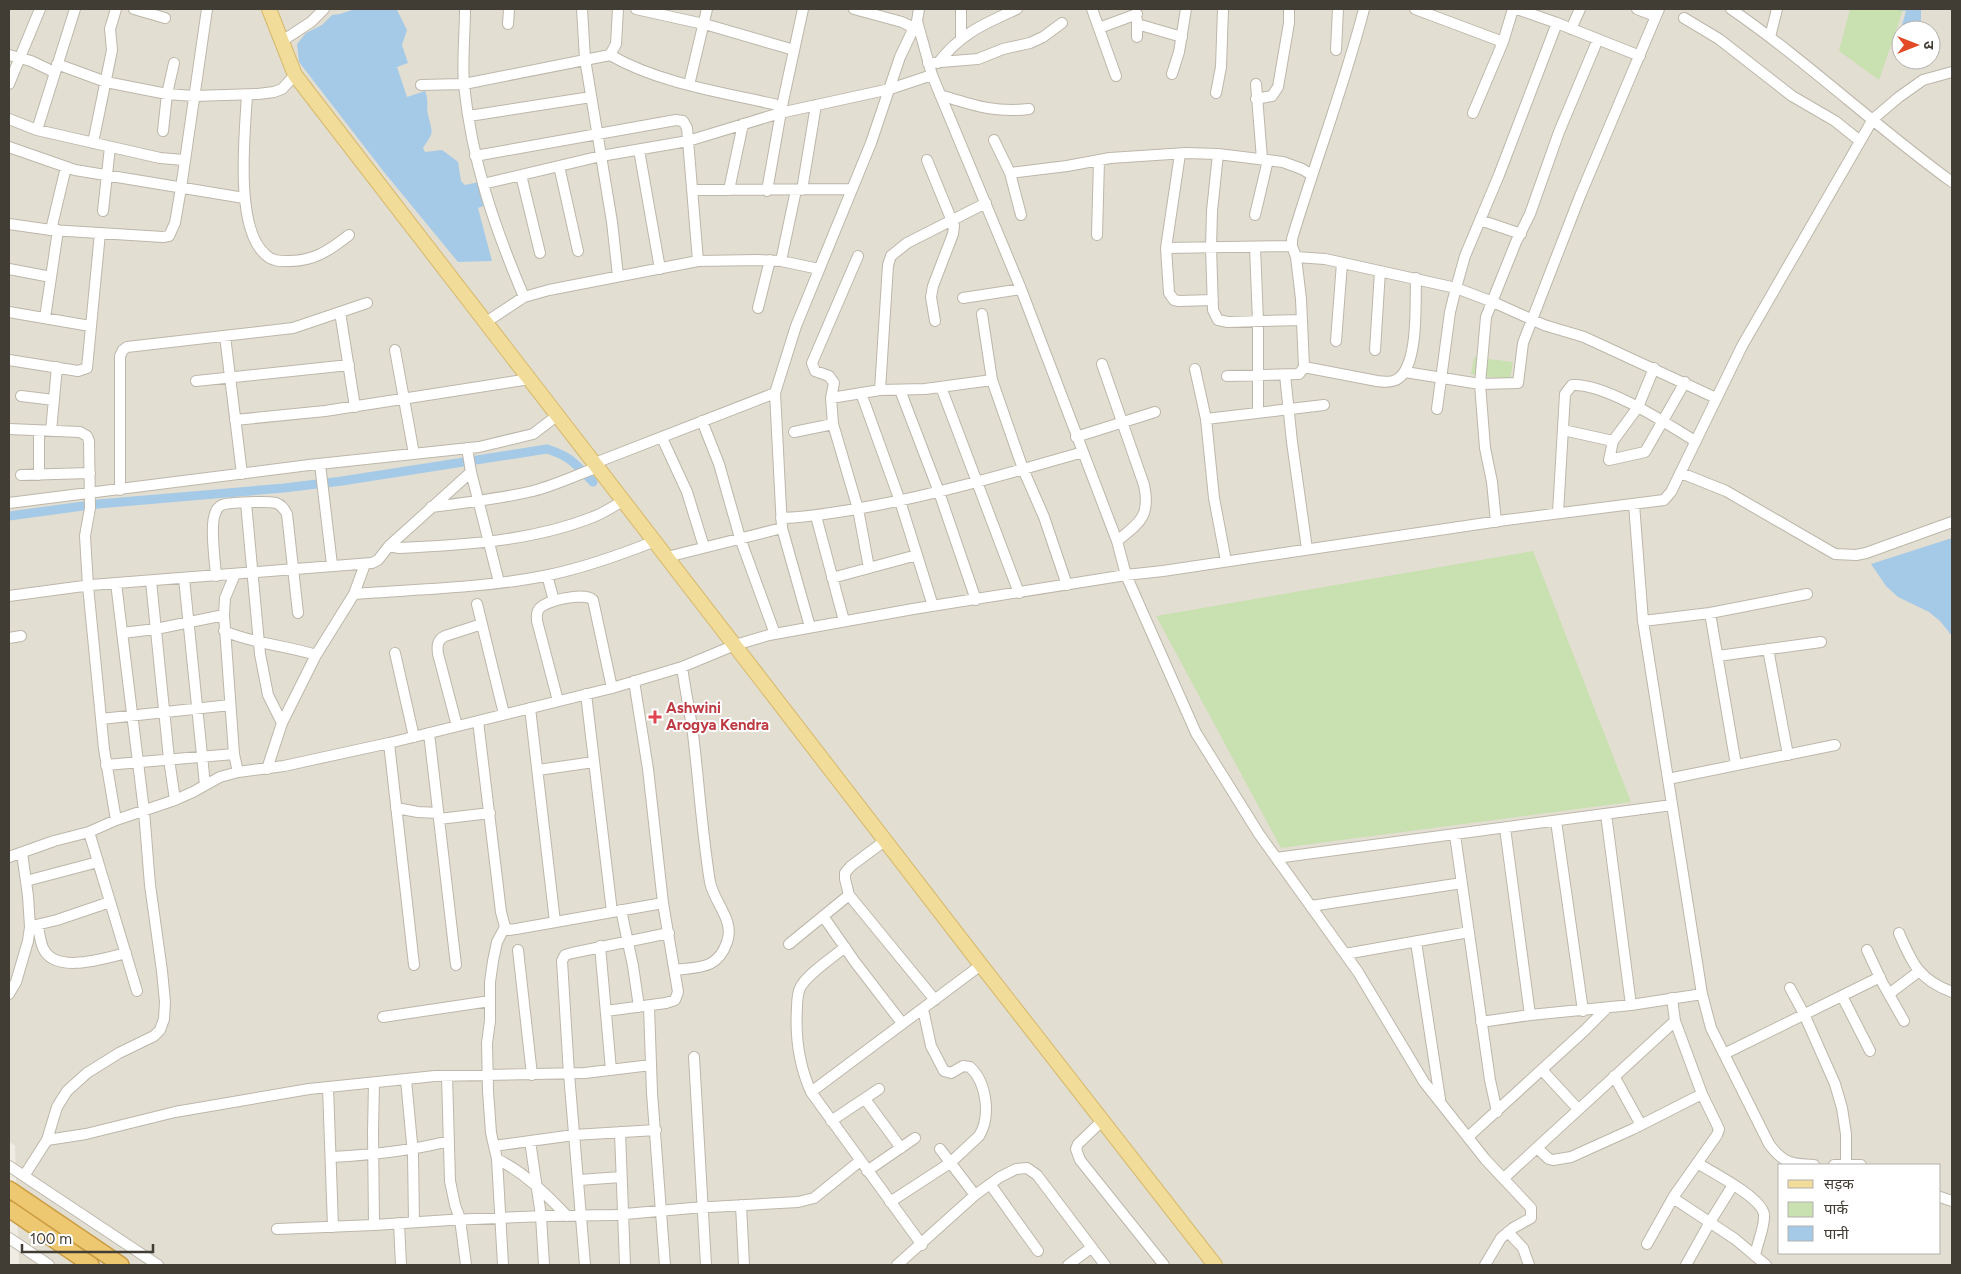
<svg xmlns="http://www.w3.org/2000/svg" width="1961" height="1274" viewBox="0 0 1961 1274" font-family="Figtree,'Noto Sans Devanagari',sans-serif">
  <rect width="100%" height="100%" fill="#efece3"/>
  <!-- residential -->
  <path fill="#e3ded2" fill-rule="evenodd" d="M9 9H1952V1265H19L15 1146 9 1141ZM1901 30H1931V60H1901ZM1780 1165H1940V1253H1780Z"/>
  <!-- green -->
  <path fill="#c9e0b0" d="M1850 9 1903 10 1879 80 1839 51Z
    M1474 357 1513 362 1510 380 1471 374Z
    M1533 551 1631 802 1281 848 1156 616Z"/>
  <!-- water -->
  <path fill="#a5cae7" d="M355 9 397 10 407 30 402 45 408 63 397 67 407 97 425 91C429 100 426 107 428 115 433 135 434 131 423 148L425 152 442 150 453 158 458 162 461 181 465 185 479 182 486 205 478 208 492 261 458 262 384 172 299 62 297 44 306 33 322 25 332 15 340 14Z
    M1888 9H1921V26L1901 30 1900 32 1906 11Z
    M1952 538V636L1940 621 1929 612 1898 597 1886 586 1871 564Z"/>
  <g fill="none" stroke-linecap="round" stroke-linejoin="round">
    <!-- canal -->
    <path stroke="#a5cae7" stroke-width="9" d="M9 516 98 504 284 488 342 481 547 449C572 457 575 464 593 482"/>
    <defs>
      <path id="minor" d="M134 9 165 18
        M465 9C465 34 462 60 464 85 472 162 494 226 524 297
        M582 9 585 59 612 222 618 276
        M636 9 708 25 794 50
        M854 9 902 22 914 28
        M919 9 917 21 932 75 1021 289 1117 541 1126 575 1196 733 1259 834 1358 972 1424 1082 1485 1159 1531 1208V1218L1513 1228 1501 1238 1485 1265
        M1092 9 1116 76
        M1415 9 1503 42
        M1517 9 1557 23
        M1637 9 1655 16
        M1731 9C1808 62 1876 127 1952 182
        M1684 18 1719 39 1792 96 1835 121 1860 141
        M508 24 509 9
        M1137 24 1182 37
        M1099 28 1137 14
        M1571 29 1580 9
        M1137 37V20
        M1770 37 1777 9
        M961 39V9
        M282 41 311 22 324 9
        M1336 50 1338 9
        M9 55 31 61 54 72
        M610 55C660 84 726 93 782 106
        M1640 56 1557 23 1499 175 1465 256 1456 288 1493 302 1544 325 1584 337 1716 398
        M928 63 978 59 1003 49 1030 43 1043 37 1062 23
        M938 63C961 33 984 24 1017 9
        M57 64 106 82 167 94 194 96 258 94 274 92 282 89 295 75
        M1172 74 1179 52 1186 9
        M9 84 40 9
        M1256 84 1262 159
        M421 85 464 84 610 55 616 44 618 9
        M689 85 707 9
        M1216 93 1221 67 1223 9
        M247 95C245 132 234 229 266 255 272 261 279 261 287 261 313 262 330 250 349 235
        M940 95C973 105 994 113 1029 109
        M1256 99 1272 96 1278 87 1289 23V9
        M1473 113 1503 42 1513 9
        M469 116 591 97
        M9 119 37 130 160 158 184 160
        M37 130 75 9
        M163 131 167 94 174 63
        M994 140 1010 173 1021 215
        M93 143 112 50 110 29 116 9
        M9 147 75 170 244 198
        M639 150 660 269
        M1180 154 1166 248 1169 293 1174 300 1179 301 1213 300
        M1218 154 1212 211 1211 247 1213 310 1218 320 1228 322 1302 320
        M475 156 676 120 683 121 687 128 698 261
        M927 160 954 226 953 234 933 286 931 297 935 321
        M559 166 578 251
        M1010 173 1067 166 1110 158 1186 153 1218 154 1283 162 1302 169 1312 175
        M521 175 540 253
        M483 184 601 156 688 141 780 113 890 89 932 75
        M693 190 851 189
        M729 190 743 124
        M802 190 816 105
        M767 191 782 106 803 9
        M103 211 110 147
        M1255 215 1268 160
        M1480 220 1521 234
        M9 224 51 230 163 237 169 236 175 223 181 188 207 9
        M51 230 66 167
        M1097 235 1099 160
        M1255 247 1258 321V412
        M1166 248 1292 246
        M858 256 812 363 815 371 829 376 834 383 831 398 833 424 858 509 869 568
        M1296 257 1325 259 1456 288 1450 312 1437 409
        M781 261 796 190
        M9 269 51 277
        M963 298 1021 289
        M758 308 770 260
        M9 312 90 326
        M340 312 355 407
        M982 314 992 380 1023 469 1044 517 1067 585
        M45 318 58 230
        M486 322 524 297 549 290 698 261 757 260 781 261 819 269
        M225 336 242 474
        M1336 341 1342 263
        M395 350 414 454
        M1375 350 1380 271
        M9 360 78 371 87 368 100 233
        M1102 364 1144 485C1151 517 1139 523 1117 541
        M1304 367 1377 381C1384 382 1393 383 1399 378 1419 362 1415 302 1416 278
        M1654 368 1638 407 1613 441 1609 460 1645 452 1685 382
        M1195 369 1206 419 1214 498 1226 561
        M1405 372 1480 384 1486 317 1516 242 1530 214 1559 132 1598 39
        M1285 375 1292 442 1307 549
        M1227 376 1299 374 1304 367 1301 299 1296 257 1292 246V239C1315 162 1344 87 1364 9
        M196 381 349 365
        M941 387 1019 593
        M880 390 888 265 891 256 907 243 986 203
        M900 390 939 492 976 600
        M861 393 900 501 933 606
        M21 396 54 400
        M831 398 880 390 925 389 992 380
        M1206 419 1324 405
        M235 420 325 411 530 379
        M702 421 719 464 740 538 775 634
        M9 429 80 432 87 436 89 441 90 508 85 536 88 586 104 749 116 820
        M1563 430 1613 441
        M51 431 57 367
        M794 432 833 424
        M1076 437 1155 412
        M662 438 687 492 704 547
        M467 448 471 472 499 582
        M595 463 775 393
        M320 464 332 565
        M1681 473 1726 491 1835 554 1856 555 1866 553 1952 522
        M21 475 90 473
        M39 475V431
        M120 490V356L123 350 127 347 293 328 367 303
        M9 503 309 465 479 447 533 434 558 415
        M246 503 260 654 268 695 282 723
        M1634 504 1643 621 1702 994 1711 1028 1769 1144C1783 1163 1791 1164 1814 1165
        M431 507C465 503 499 499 533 491 556 485 577 475 598 467
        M1558 513 1565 394 1572 385C1605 383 1666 423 1695 441
        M816 516 844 621
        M781 518C812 517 841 512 872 506 943 493 1013 472 1083 452
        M1496 522 1492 482 1485 448 1480 384 1518 383 1523 343 1580 196 1659 9
        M389 546 399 548C464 545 533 541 593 517 604 513 614 506 624 500
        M667 557 782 528
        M235 574 225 598 224 615 234 754 238 772
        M547 575 554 601
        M216 576C215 562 210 525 215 514 216 510 219 506 222 505 229 502 269 501 276 503 282 505 284 509 287 514L298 613
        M184 578 205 785
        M832 578 917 555
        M151 581 169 759 175 800
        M354 594C419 589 486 588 549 575 586 567 620 555 655 541
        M9 596 91 585 372 563 378 560 389 546 471 472
        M477 604 504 714
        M1710 613 1736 765
        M1643 621 1710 613 1807 594
        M810 627 782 528 775 393 796 326 871 143 900 57 917 21
        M224 631C254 644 285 645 316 655
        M122 633 156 629 224 615
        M9 638 21 636
        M1768 649 1788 755
        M395 653 414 737
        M1718 656 1821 642
        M586 694 612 912
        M558 701 537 621C537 617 536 613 539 609 546 600 585 592 593 600L612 688
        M530 708 555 922
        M101 719 230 705
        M478 721 501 912 505 927 509 930 516 929 663 903
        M457 726 438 654C437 646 437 640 445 636L482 624
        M429 733 456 965
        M389 743 414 965
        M106 765 234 754
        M267 769 282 723 316 655 354 594 365 564
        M538 770 594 762
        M1668 779 1835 745
        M396 808 418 812 438 813
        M1606 814 1631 1005
        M439 819 490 813
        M1556 821 1583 1011
        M1505 828 1530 1015
        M89 832 137 991
        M1455 835 1490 1080 1497 1112
        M886 840 851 866 845 873V879L849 895 935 1000
        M9 857 54 841 89 832 116 820 175 800 193 792 220 777 238 772 284 766 389 743 612 688 682 667 735 645 769 635 913 609 1126 575 1163 571 1506 520 1664 500 1671 492 1742 346 1873 119 1899 97 1923 80 1952 72
        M1276 858 1672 805
        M26 881 98 862
        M1311 906 1462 883
        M621 910 633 966 639 1007
        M823 916 855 962 902 1023
        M38 925C39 932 40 941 43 948 55 975 105 958 126 953
        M32 926 57 920 110 902
        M1899 933C1912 963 1919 980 1952 992
        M1416 942 1440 1099
        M789 944 849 895
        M600 946 611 1070
        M518 950 532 1075
        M1867 950 1882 982 1904 1021
        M1345 954 1469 932
        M675 970C700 967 718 969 727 942 735 920 714 903 710 882 702 833 699 783 693 734 690 712 685 689 682 667
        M1790 988 1804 1014 1835 1084 1842 1108 1846 1134V1165
        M9 994 16 982 28 941 30 927 28 896 22 853
        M1889 994 1918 972
        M1842 996 1870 1051
        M649 1006 652 1093 665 1265
        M606 1011 666 1003 675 1000 678 992 663 903 648 769 634 681
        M383 1017 490 1001
        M1481 1022 1530 1015 1631 1005 1702 994
        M1724 1054 1880 977
        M694 1057 706 1265
        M1542 1070 1578 1109
        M447 1076 450 1181 455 1205 460 1219 466 1265
        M1614 1076 1641 1125
        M406 1080 413 1154 414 1222
        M328 1087 333 1227
        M811 1092C799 1065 795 1038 797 1008 797 1001 797 993 801 986 811 971 831 959 845 947
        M865 1099 901 1148
        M1103 1120 1078 1144 1076 1149 1080 1160 1164 1265
        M831 1121 879 1089
        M620 1132 625 1265
        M1468 1137 1584 1031 1607 1008
        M47 1140 86 1134 175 1112 309 1089 435 1076 585 1073 651 1065
        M530 1141 541 1216 544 1265
        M494 1146 574 1135 656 1130
        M1537 1148 1549 1159 1553 1160 1571 1157 1633 1129 1702 1094
        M940 1149 975 1195
        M332 1157C372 1155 410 1151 449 1141
        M497 1159C525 1173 545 1193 567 1216
        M1697 1163C1712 1172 1763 1198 1764 1215 1765 1227 1757 1243 1755 1256
        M1834 1165H1861
        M9 1166 158 1265
        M867 1171 915 1138
        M24 1176 47 1140 57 1107 67 1091 87 1073 119 1053 154 1036 160 1030 164 1019 165 1002 162 971 150 885 144 811 116 583
        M1504 1178 1675 1021
        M579 1180 621 1177
        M990 1184 1038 1251
        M1940 1197 1952 1201
        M1673 1198 1735 1239 1766 1265
        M890 1202 950 1163 979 1136C991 1117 987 1083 970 1067L963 1066 951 1073 944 1071 931 1046 923 1009
        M741 1205 744 1265
        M399 1223 401 1265
        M374 1225 373 1132 374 1083
        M277 1229 374 1225 450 1220 546 1216 614 1215 692 1208 798 1202 814 1198 860 1161
        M1508 1232 1523 1248 1529 1265
        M9 1238 49 1265
        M1647 1244 1674 1196 1717 1135 1719 1129 1702 1094 1675 1021 1672 998
        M922 1245 811 1092 981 965
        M503 1265 497 1159 491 1133 488 1091 487 1043 490 1021V982L493 961 497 942 505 927
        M585 1265 569 1074 562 961 565 955 572 953 669 933
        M897 1265 975 1195 1000 1177 1016 1169 1027 1168 1037 1175 1105 1265
        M1068 1265 1091 1248
        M1686 1265 1710 1222 1733 1185"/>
      <path id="major" d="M269 9 295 75 981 965 1215 1265"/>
      <path id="highway" d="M9 1189 121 1265
        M9 1209 91 1265"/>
    </defs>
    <!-- minor casing -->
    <use href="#minor" stroke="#bdb7aa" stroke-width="12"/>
    <!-- major casing -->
    <use href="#major" stroke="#d5b96c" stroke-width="16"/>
    <!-- highway casing -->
    <use href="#highway" stroke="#cb9d42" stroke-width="18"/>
    <!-- minor -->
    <use href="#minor" stroke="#fff" stroke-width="10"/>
    <!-- major -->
    <use href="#major" stroke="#f2dc99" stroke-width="14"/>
    <!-- highway -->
    <use href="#highway" stroke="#edc870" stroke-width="15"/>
  </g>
  <!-- markers -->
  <path fill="#e0444e" stroke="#fff" stroke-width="2" d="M652.5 709.5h5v5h5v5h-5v5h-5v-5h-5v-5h5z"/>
  <g text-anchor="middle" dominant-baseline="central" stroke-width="4" stroke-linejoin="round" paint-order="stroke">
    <!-- health labels -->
    <g font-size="15" font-weight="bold" fill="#be3a42" stroke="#fff" text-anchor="start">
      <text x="666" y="708">Ashwini<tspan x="666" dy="17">Arogya Kendra</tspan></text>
    </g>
  </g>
  <!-- border -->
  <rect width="1961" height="1274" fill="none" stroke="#413c34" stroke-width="20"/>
  <!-- legend -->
  <rect x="1778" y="1164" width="162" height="90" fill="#ffffff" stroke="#b3b1ae"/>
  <rect x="1788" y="1180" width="25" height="8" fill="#f2dc99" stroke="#b3b1ae"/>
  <text x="1824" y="1189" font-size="15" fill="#413c34">सड़क</text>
  <rect x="1788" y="1202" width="25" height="15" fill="#c9e0b0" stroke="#b3b1ae"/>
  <text x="1824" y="1214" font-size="15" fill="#413c34">पार्क</text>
  <rect x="1788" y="1226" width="25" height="15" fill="#a5cae7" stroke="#b3b1ae"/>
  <text x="1824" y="1239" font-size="15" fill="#413c34">पानी</text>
  <!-- north arrow -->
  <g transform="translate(1916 45) rotate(90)"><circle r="24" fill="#ffffff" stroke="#b3b1ae"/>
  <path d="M0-4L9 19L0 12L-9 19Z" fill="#e24a28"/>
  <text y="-8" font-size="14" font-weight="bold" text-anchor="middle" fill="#413c34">उ</text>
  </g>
  <!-- scale -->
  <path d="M22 1244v8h131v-8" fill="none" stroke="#413c34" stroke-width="2.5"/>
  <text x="30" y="1244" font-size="15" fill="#413c34" stroke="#ffffff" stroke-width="4" paint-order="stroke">100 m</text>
</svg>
